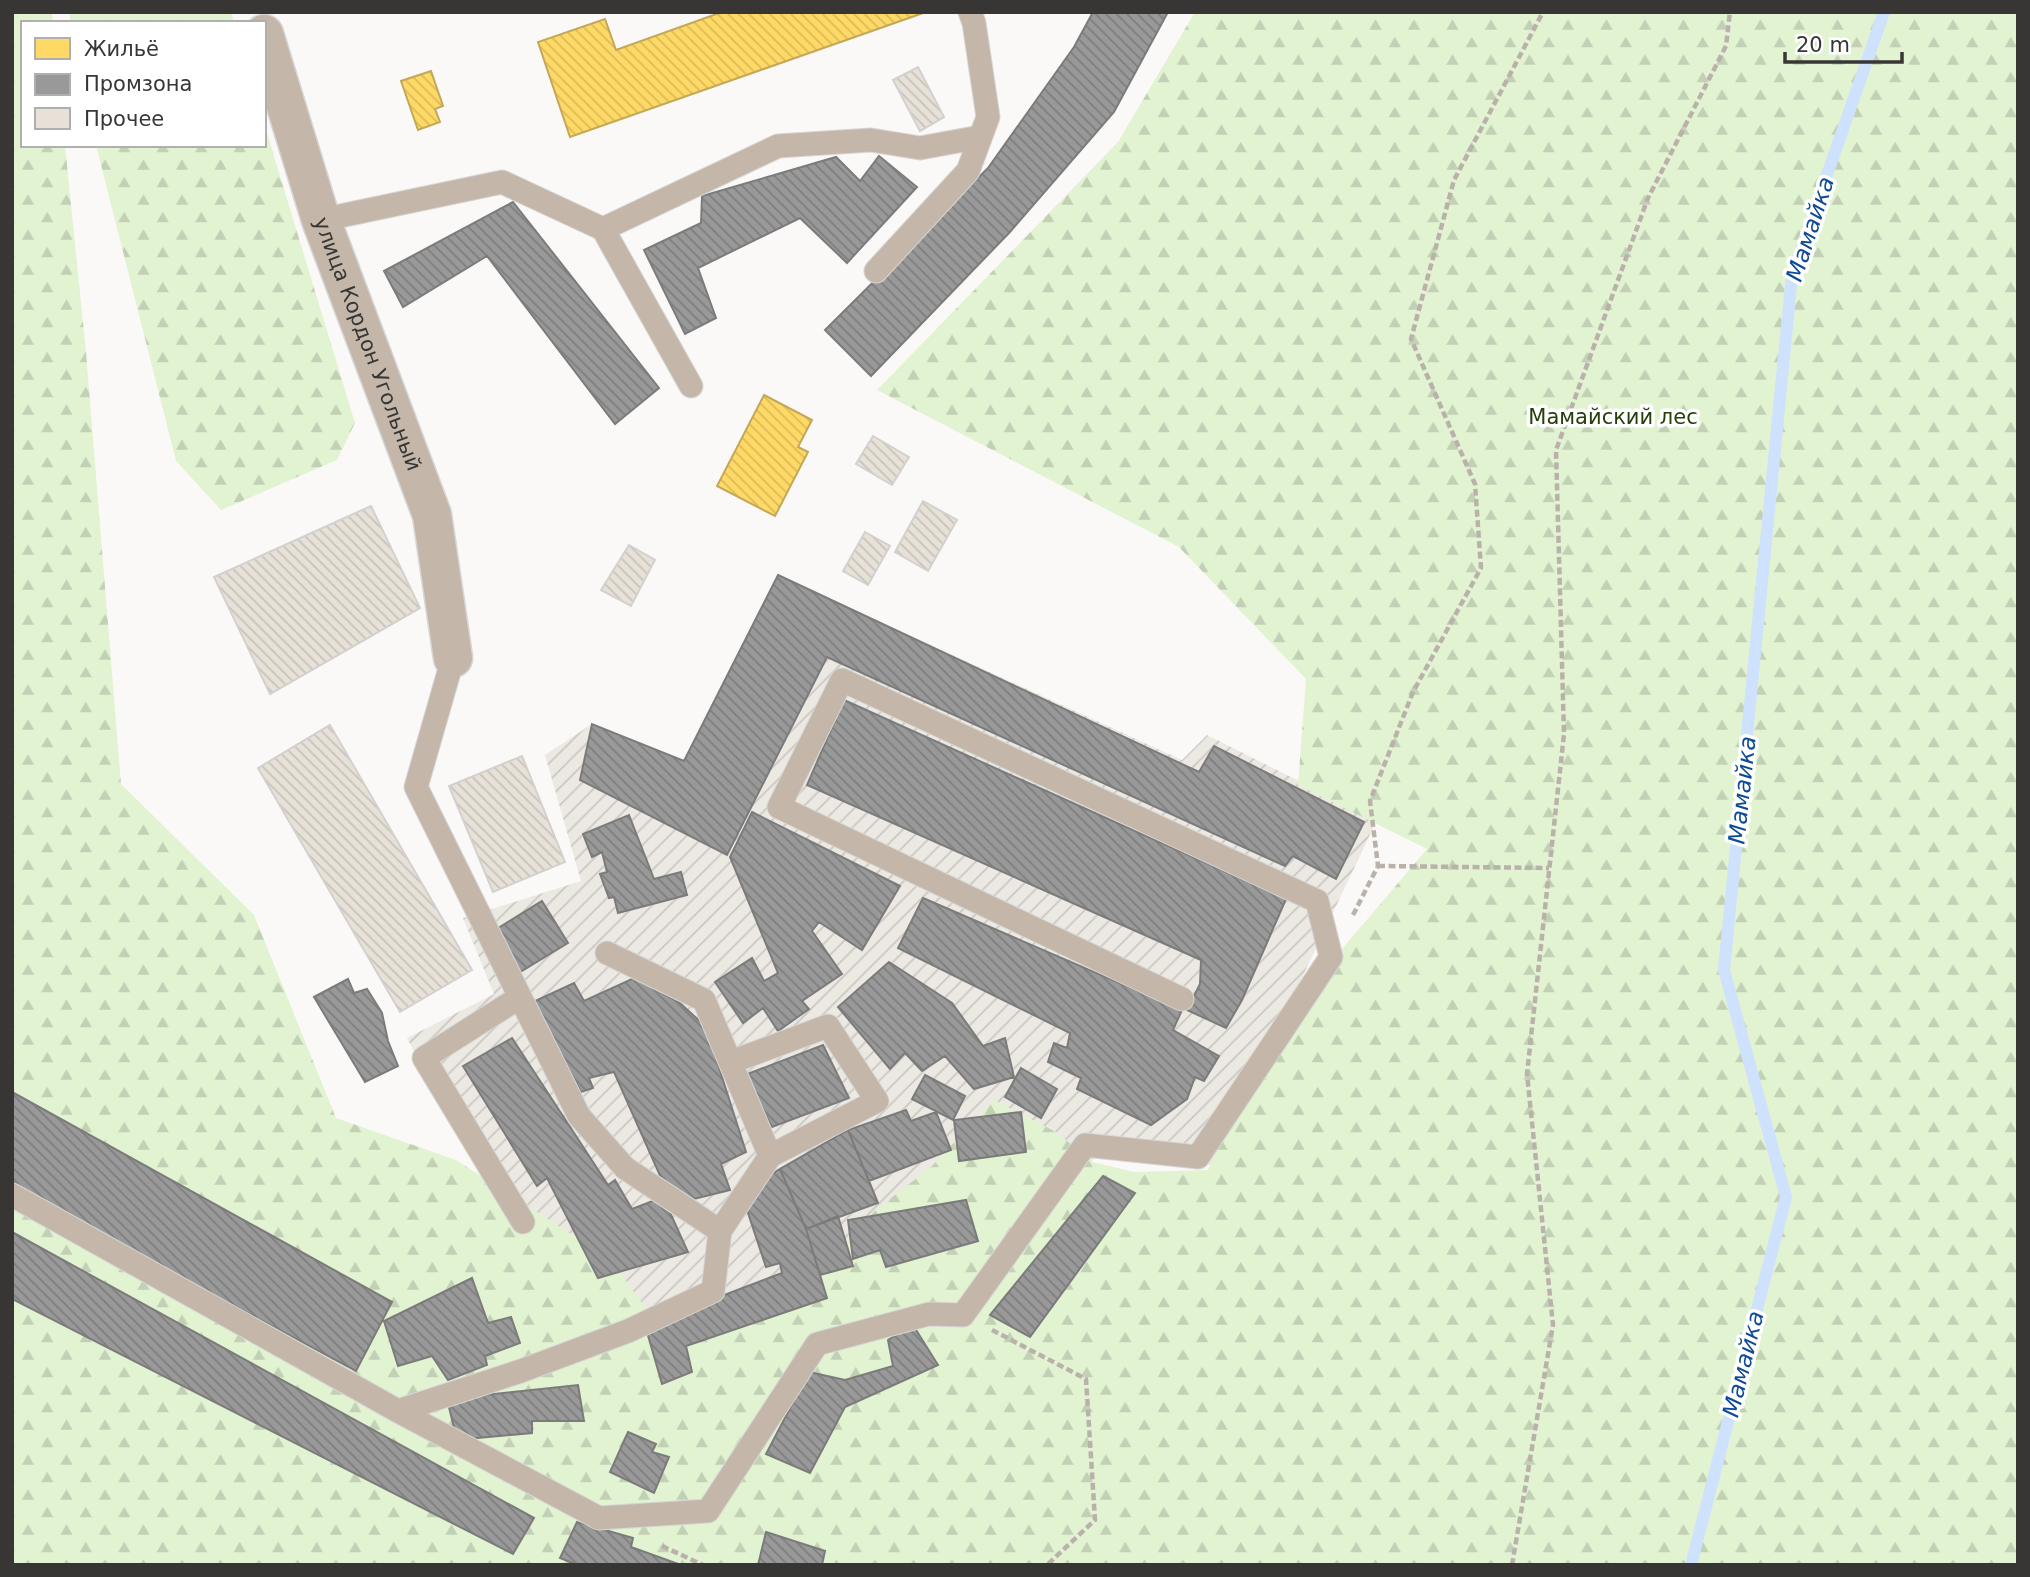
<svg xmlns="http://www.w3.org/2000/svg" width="2030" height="1577" viewBox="0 0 2030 1577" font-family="'DejaVu Sans',sans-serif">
  <defs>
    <pattern id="industrial-furrows" width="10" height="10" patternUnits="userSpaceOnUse" patternTransform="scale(1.75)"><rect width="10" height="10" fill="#ece9e3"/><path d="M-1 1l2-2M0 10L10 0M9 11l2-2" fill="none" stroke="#cbc8c3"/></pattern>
    <pattern id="forest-firs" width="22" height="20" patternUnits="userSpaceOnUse" patternTransform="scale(1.75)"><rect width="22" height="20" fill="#e2f3d2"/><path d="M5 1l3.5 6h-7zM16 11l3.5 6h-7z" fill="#c2d1b5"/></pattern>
    <pattern id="homes-back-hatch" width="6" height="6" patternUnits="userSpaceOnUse" patternTransform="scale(1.75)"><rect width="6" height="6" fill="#ffd966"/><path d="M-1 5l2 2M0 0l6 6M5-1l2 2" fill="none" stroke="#dbbb59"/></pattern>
    <pattern id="industry-back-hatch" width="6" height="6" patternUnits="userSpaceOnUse" patternTransform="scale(1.75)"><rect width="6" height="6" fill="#999"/><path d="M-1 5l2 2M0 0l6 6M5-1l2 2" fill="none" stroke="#7e7e7e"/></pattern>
    <pattern id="building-back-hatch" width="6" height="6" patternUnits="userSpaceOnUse" patternTransform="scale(1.75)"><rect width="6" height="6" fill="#e7e1d8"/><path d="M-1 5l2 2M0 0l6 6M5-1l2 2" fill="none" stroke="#c7c2ba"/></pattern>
  </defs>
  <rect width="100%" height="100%" fill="#faf9f7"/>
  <!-- industrial -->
  <path fill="url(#industrial-furrows)" d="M778 575 1182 760 1207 735 1377 820 1213 1165 1096 1156 979 1312 824 1350 404 1296 522 1254 407 1038 494 994 463 918 581 881 545 755 592 724 684 761Z"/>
  <!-- forest -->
  <path fill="url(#forest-firs)" d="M12 12H52L53 23H23V145H65L86 352 121 784 254 915 336 1118 456 1160 610 1259 649 1313 804 1289 867 1217 932 1166 994 1100 1056 1132 1093 1162 1134 1172 1208 1170 1262 1043 1427 849 1298 785 1306 679 1179 547 877 390 1118 142 1195 12H2018V1565H12Z
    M69 12H231L234 23H71Z
    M264 123 355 423 337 460 221 510 176 461 96 145H264Z"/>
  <!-- homes -->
  <path fill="url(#homes-back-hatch)" stroke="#c3a857" stroke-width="2" d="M722 12H926L570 137 538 42 605 19 616 50Z
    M431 71 443 106 435 109 440 122 418 130 401 81Z
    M764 395 812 420 798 447 808 452 775 516 717 486Z"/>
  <!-- industry -->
  <path fill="url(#industry-back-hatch)" stroke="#7c7b7b" stroke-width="2" d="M1093 12H1168L1114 112 1009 233 871 376 825 330 988 168 1074 47Z
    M879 156 917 187 847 263 800 218 698 268 716 318 685 334 644 250 701 223 702 196 836 157 860 181Z
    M513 202 659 388 615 424 487 256 403 307 384 271Z
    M778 575 1199 772 1214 746 1364 822 1336 879 1293 856 1285 866 827 657 727 855 580 780 592 724 684 761Z
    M844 700 1286 899 1242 1000 1226 1028 1187 1010 1200 984 1201 960 807 785Z
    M752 812 900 886 862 950 819 922 812 931 842 974 802 1001 809 1009 778 1031 763 1008 743 1023 715 982 752 958 764 981 778 973 730 857Z
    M629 815 654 879 681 872 687 895 618 913 614 897 609 898 600 874 607 872 602 852 592 857 583 834Z
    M923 898 1182 1010 1173 1030 1219 1056 1204 1081 1195 1077 1187 1099 1151 1125 1077 1089 1081 1078 1048 1062 1054 1043 1067 1048 1070 1033 898 948Z
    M542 901 568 943 520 972 495 930Z
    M889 962 952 1003 983 1046 1005 1038 1014 1077 974 1089 945 1056 922 1071 905 1053 890 1069 838 1007Z
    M634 978 679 1002 706 1027 746 1152 721 1164 730 1190 690 1200 662 1180 614 1072 589 1078 593 1088 581 1092 533 1002 574 983 584 1001Z
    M348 979 354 993 367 989 382 1013 388 1041 398 1066 365 1082 314 997Z
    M512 1038 608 1185 615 1180 632 1209 663 1197 688 1252 598 1278 547 1178 537 1186 463 1066Z
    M823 1045 849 1098 772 1127 745 1075Z
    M1021 1068 1057 1089 1041 1118 1005 1097Z
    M925 1075 965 1096 953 1120 912 1099Z
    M12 1092 392 1302 356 1371 12 1187Z
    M906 1110 911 1121 936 1112 951 1150 869 1181 848 1130Z
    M1021 1112 1026 1152 959 1161 954 1120Z
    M848 1130 878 1203 806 1229 780 1169Z
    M780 1169 806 1229 827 1298 686 1346 692 1372 662 1384 645 1325 782 1273 780 1263 766 1267 741 1192Z
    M1103 1176 1135 1193 1030 1337 990 1315Z
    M966 1200 978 1241 886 1267 880 1250 853 1259 848 1220Z
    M838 1216 853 1266 820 1275 806 1229Z
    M12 1232 534 1518 513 1554 12 1299Z
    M472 1278 488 1323 511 1317 520 1343 485 1356 487 1365 448 1380 432 1356 398 1366 384 1321Z
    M913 1325 938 1365 845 1407 810 1473 766 1454 809 1372 845 1380 893 1366 888 1340Z
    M578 1385 584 1421H532V1433L457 1440 447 1399Z
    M628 1432 656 1444 652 1452 669 1457 654 1493 610 1472Z
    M577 1522 633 1538 631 1547 681 1565H577L560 1558Z
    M766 1532 825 1551 822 1565H758Z"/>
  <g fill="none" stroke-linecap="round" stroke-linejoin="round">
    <!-- stream -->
    <path stroke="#cee1fd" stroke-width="12" d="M1691 1565 1786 1197 1724 970 1792 275 1884 12"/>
  </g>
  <!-- building -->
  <path fill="url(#building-back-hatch)" stroke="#d2d1d0" stroke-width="2" d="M918 67 944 117 920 131 893 80Z
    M873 436 909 457 892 485 856 464Z
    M923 501 957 520 928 571 895 552Z
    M371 506 420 608 270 694 214 577Z
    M865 532 890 546 868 585 843 571Z
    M629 545 655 560 631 606 601 590Z
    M330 725 472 970 400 1012 258 768Z
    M522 756 565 862 493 892 449 786Z"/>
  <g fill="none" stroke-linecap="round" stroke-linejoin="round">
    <defs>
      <path id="service" d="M321 220 502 182 603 229 691 386
        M603 229 778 146 871 140 920 148 980 137
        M876 271 968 171 988 117 974 23 970 12
        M453 658 416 787 579 1116 625 1168 720 1231 770 1156 704 1000 607 953
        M520 997 424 1058 523 1222
        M731 1062 828 1026 877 1101 770 1156
        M12 1195 398 1411 599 1518 708 1511 817 1344 929 1314 963 1315 1085 1145 1198 1157 1331 957 1317 901 842 680 779 807 1182 999
        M398 1411 521 1371 628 1331 713 1291 720 1231"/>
      <g id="minor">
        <path id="s1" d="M264 34 321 220 432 515 453 658"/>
      </g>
    </defs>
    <!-- service casing -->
    <use href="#service" stroke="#d6d6d5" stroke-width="25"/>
    <!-- minor casing -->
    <use href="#minor" stroke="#d6d6d5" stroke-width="41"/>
    <!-- path -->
    <path stroke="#bab2aa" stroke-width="4.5" stroke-dasharray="7 3.5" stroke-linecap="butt" d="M1378 866 1549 868
      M1353 915 1378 866 1370 801 1413 692 1481 568 1475 484 1411 339 1454 180 1543 12
      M992 1330 1086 1379 1095 1520 1047 1565
      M662 1546 703 1565
      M1512 1565 1553 1325 1527 1074 1564 734 1556 450 1648 198 1726 46 1730 12"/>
    <!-- service -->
    <use href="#service" stroke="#c4b7aa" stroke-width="23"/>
    <!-- minor -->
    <use href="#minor" stroke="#c4b7aa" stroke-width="38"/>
  </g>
  <g text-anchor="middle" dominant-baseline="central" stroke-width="7" stroke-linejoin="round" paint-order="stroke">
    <!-- street labels -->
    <g font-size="21" fill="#373634" stroke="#fff">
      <text stroke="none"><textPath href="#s1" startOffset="327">улица Кордон Угольный</textPath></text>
    </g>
    <!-- park labels -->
    <g font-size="21" fill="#273f0b" stroke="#fff">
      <text x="1613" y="417">Мамайский лес</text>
    </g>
    <!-- water labels -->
    <g font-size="23" font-style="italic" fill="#0f4b95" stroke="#fff">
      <text transform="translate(1810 229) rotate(-72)">Мамайка</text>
      <text transform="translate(1742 790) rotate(-84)">Мамайка</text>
      <text transform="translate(1743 1364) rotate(-76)">Мамайка</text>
    </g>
  </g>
  <!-- border -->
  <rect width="2030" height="1577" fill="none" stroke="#373634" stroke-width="28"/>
  <!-- legend -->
  <rect x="21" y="21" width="245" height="126" fill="#ffffff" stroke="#afafae" stroke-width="2"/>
  <rect x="35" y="38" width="35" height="21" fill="#ffd966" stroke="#afafae" stroke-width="2"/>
  <text x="84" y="56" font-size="21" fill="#373634">Жильё</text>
  <rect x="35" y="74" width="35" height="21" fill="#999999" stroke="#afafae" stroke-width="2"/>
  <text x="84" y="91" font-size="21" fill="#373634">Промзона</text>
  <rect x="35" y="108" width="35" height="21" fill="#e7e1d8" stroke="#afafae" stroke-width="2"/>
  <text x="84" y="126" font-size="21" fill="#373634">Прочее</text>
  <!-- scale -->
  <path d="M1785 52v10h117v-10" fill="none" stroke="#373634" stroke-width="3.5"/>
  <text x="1796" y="52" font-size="21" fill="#373634" stroke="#ffffff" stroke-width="5" paint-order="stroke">20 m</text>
</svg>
